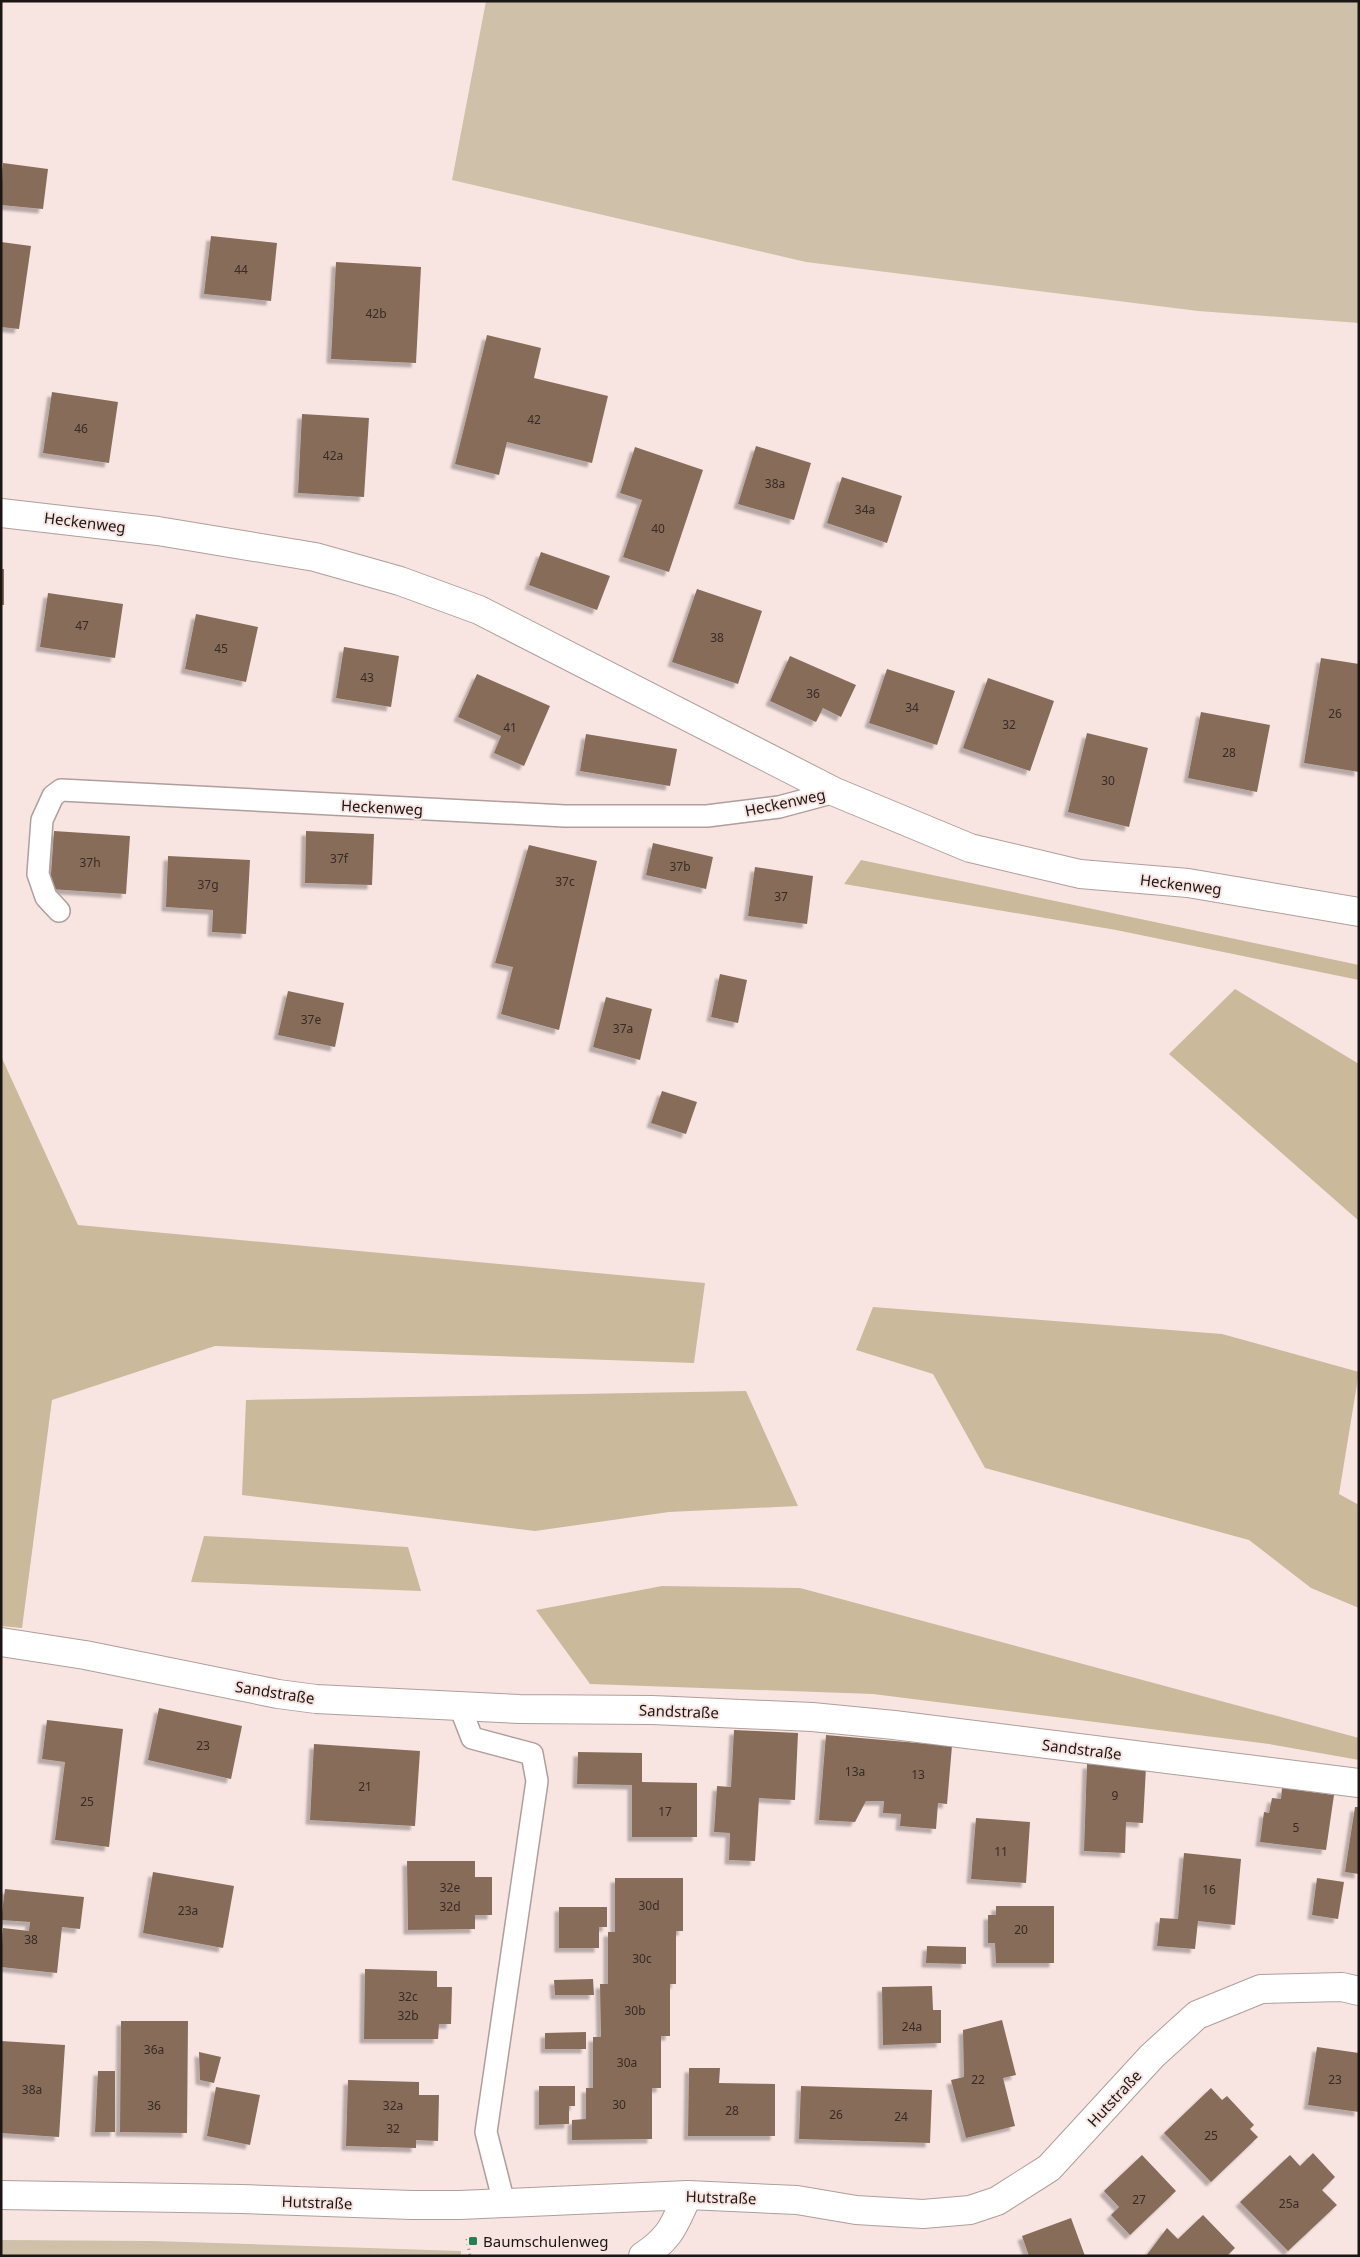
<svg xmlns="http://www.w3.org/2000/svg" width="1360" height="2257" viewBox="0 0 1360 2257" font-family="'Noto Sans',sans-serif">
  <defs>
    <filter id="shadow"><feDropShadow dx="-4.5" dy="4.5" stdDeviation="1" flood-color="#0004"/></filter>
  </defs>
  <rect width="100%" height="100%" fill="#f8e5e2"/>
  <!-- green -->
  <path fill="#cec0a9" d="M486 1H1359V323L1198 311 806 262 452 180Z
    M1 2240 153 2241 461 2251V2256H1Z"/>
  <!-- forest -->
  <path fill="#cbb99c" d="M861 860 1359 965V980L1116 930 844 884Z
    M1235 989 1359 1064V1221L1169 1054Z
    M1 1056 78 1225 705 1283 694 1363 215 1346 52 1400 22 1628 1 1626Z
    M873 1307 1222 1334 1359 1372 1339 1494 1359 1505V1608L1311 1588 1249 1540 985 1468 933 1374 856 1350Z
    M746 1391 798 1506 669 1512 535 1531 242 1495 246 1400Z
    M204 1536 408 1547 421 1591 191 1582Z
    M662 1586 800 1588 1359 1738V1760L1269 1744 873 1694 590 1684 536 1610Z"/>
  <!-- building -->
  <path fill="#876c5a" filter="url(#shadow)" d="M3 163 48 169 43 209 1 205Z
    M211 236 277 243 271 301 204 294Z
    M1 242 31 246 19 329 1 327Z
    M336 262 421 267 416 363 331 359Z
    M487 335 541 348 534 378 608 396 592 463 507 442 499 475 455 464Z
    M52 392 118 402 109 463 43 453Z
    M302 414 369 418 364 497 298 493Z
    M756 446 811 463 794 520 738 504Z
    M635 447 703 470 669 572 623 557 642 500 620 493Z
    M842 477 902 496 887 543 827 523Z
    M541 552 610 576 597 610 529 585Z
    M1 569H4V605H1Z
    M697 589 762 611 738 684 672 662Z
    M48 593 123 604 115 658 40 647Z
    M196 614 258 627 246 682 185 669Z
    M344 647 399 656 391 707 336 698Z
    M790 656 856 685 841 717 823 708 816 722 770 701Z
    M1321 658 1359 664V772L1304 763Z
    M887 669 955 691 937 745 869 723Z
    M477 674 550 706 524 766 494 753 501 736 458 717Z
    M988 678 1054 701 1030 771 963 748Z
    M1201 712 1270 725 1257 792 1188 778Z
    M1087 733 1148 748 1129 827 1068 812Z
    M586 734 677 749 670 786 580 771Z
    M54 831 130 836 126 894 50 889Z
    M306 831 374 834 372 885 305 883Z
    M653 843 713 857 706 889 646 875Z
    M529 845 597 861 559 1030 501 1014 513 967 495 963Z
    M168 856 250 860 246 934 212 932 213 910 166 907Z
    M755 867 813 876 807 924 748 916Z
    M720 974 747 980 738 1023 711 1017Z
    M288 991 344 1003 335 1047 278 1035Z
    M606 997 652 1009 640 1060 593 1047Z
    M662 1091 697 1102 686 1134 651 1123Z
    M159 1708 242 1726 231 1779 148 1760Z
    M47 1720 123 1729 109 1847 55 1840 65 1762 42 1759Z
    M734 1730 798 1733 795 1800 759 1798 755 1861 729 1860 730 1833 714 1832 717 1786 731 1787Z
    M826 1735 952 1746 947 1804 938 1803 936 1829 900 1826 901 1814 883 1813 884 1801H866L855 1822 819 1820Z
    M314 1744 420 1751 415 1826 310 1820Z
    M578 1752 642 1753V1782L697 1783V1837H632V1785L577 1784Z
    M1087 1764 1146 1767 1143 1823 1126 1822 1125 1853 1084 1851Z
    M1282 1788 1334 1795 1326 1850 1260 1842 1264 1812 1269 1813 1272 1798 1281 1799Z
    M1355 1807H1359V1874L1345 1872Z
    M976 1818 1030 1822 1026 1883 971 1879Z
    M1184 1853 1241 1859 1235 1925 1198 1921 1195 1949 1157 1946 1160 1918 1178 1919Z
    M407 1861H475V1877H492V1915H475V1929L408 1930Z
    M153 1872 234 1886 223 1948 143 1933Z
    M615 1878H683V1931H676V1984H670V2036H661V2088H652V2139L572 2140V2120L586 2119V2088H593V2037H601L600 1984H608V1932H615Z
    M1317 1878 1344 1882 1338 1919 1312 1915Z
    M5 1889 84 1897 80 1929 62 1927 57 1973 1 1967 3 1928 29 1931 30 1922 1 1920Z
    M996 1906H1054V1963H996L995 1943H988V1915H996Z
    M559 1907H607V1927H599V1948H559Z
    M927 1946 966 1947V1964L926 1963Z
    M365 1969 437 1971V1987H452L451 2024H439L438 2039H364Z
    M593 1979 594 1995H555L554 1980Z
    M932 1986 933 2010H941V2043L883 2045 882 1987Z
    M1002 2020 1016 2075 1003 2078 1015 2126 966 2138 951 2080 964 2077 963 2030Z
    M121 2021H188L187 2133 120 2132Z
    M586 2032V2049H545V2033Z
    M1 2041 65 2045 59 2137 1 2133Z
    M1317 2047 1359 2053V2112L1308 2105Z
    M199 2052 221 2057 214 2083 200 2080Z
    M689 2068H720L719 2083 775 2084V2136H688Z
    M98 2071H115V2132H95Z
    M348 2080 419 2082V2095H439L438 2141 416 2140V2148L346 2146Z
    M539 2086H575V2106H569V2124L539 2125Z
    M801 2086 932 2090 930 2143 799 2139Z
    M216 2087 260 2095 250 2145 207 2136Z
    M1211 2088 1222 2100 1227 2096 1254 2125 1250 2129 1258 2137 1211 2182 1164 2133Z
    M1313 2153 1335 2177 1322 2190 1337 2205 1288 2251 1240 2202 1290 2155 1300 2166Z
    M1142 2155 1176 2191 1130 2235 1111 2215 1119 2207 1104 2191Z
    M1203 2215 1235 2248 1227 2256H1146L1167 2228 1178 2239Z
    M1071 2218 1085 2256H1029L1022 2236Z"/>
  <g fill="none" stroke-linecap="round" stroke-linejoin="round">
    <defs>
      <path id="lane" d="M59 911 46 897 38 874 42 820 53 796 61 790 565 816H707L779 807 835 792
        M460 1707 472 1738 532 1754 537 1781 486 2132 504 2203"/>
      <path id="street" d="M1 513 158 531 315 557 400 581 479 610 835 792 970 848 1080 874 1188 883 1359 912
        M1 1642 85 1655 278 1694 316 1699 519 1709 652 1710 812 1717 894 1725 1359 1783
        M1 2195 242 2199 412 2205H460L688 2195 797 2200 856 2210 923 2214 970 2210 997 2201 1049 2168 1152 2056 1197 2015 1261 1989 1342 1987 1359 1991
        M643 2256C672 2237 674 2224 688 2195"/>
    </defs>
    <!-- lane casing -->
    <use href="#lane" stroke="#af9e9b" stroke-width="24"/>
    <!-- street casing -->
    <use href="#street" stroke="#af9e9b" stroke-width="30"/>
    <!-- path -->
    <path stroke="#908381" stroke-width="3" stroke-dasharray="1 4" stroke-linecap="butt" d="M467 2239 470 2256"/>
    <!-- lane -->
    <use href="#lane" stroke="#fff" stroke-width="21"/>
    <!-- street -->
    <use href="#street" stroke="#fff" stroke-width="28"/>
  </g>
  <!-- markers -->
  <rect fill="#277e52" stroke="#f8e5e2" stroke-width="2" x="468" y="2236" width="10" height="10" rx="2.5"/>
  <g text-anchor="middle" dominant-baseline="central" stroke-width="4" stroke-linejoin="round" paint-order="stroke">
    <!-- number labels -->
    <g font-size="12" fill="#362b25">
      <text x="241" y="269">44</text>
      <text x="376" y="313">42b</text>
      <text x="534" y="419">42</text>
      <text x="81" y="428">46</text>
      <text x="333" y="455">42a</text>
      <text x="775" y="483">38a</text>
      <text x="865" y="509">34a</text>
      <text x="658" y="528">40</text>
      <text x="82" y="625">47</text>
      <text x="717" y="637">38</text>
      <text x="221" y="648">45</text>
      <text x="367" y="677">43</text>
      <text x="813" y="693">36</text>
      <text x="912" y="707">34</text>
      <text x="1335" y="713">26</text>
      <text x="1009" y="724">32</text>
      <text x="510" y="727">41</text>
      <text x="1229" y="752">28</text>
      <text x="1108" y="780">30</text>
      <text x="339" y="858">37f</text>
      <text x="90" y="862">37h</text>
      <text x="680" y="866">37b</text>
      <text x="565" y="881">37c</text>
      <text x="208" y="884">37g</text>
      <text x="781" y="896">37</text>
      <text x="311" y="1019">37e</text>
      <text x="623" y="1028">37a</text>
      <text x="203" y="1745">23</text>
      <text x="855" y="1771">13a</text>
      <text x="918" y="1774">13</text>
      <text x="365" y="1786">21</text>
      <text x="1115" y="1795">9</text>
      <text x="87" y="1801">25</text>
      <text x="665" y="1811">17</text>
      <text x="1296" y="1827">5</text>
      <text x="1001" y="1851">11</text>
      <text x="450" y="1887">32e</text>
      <text x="1209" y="1889">16</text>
      <text x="649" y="1905">30d</text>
      <text x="450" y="1906">32d</text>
      <text x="188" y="1910">23a</text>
      <text x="1021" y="1929">20</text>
      <text x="31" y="1939">38</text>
      <text x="642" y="1958">30c</text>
      <text x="408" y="1996">32c</text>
      <text x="635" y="2010">30b</text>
      <text x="408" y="2015">32b</text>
      <text x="912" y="2026">24a</text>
      <text x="154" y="2049">36a</text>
      <text x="627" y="2062">30a</text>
      <text x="978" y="2079">22</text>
      <text x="1335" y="2079">23</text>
      <text x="32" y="2089">38a</text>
      <text x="619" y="2104">30</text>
      <text x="154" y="2105">36</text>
      <text x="393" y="2105">32a</text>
      <text x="732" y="2110">28</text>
      <text x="836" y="2114">26</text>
      <text x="901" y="2116">24</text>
      <text x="393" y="2128">32</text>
      <text x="1211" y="2135">25</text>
      <text x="1139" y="2199">27</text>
      <text x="1289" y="2203">25a</text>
    </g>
    <!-- street labels -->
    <g font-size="15" fill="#1b1513" stroke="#f8e5e2">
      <text transform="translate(85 522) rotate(7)">Heckenweg</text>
      <text transform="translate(785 802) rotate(-12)">Heckenweg</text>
      <text transform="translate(382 807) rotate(3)">Heckenweg</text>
      <text transform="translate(1181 884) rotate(7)">Heckenweg</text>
      <text transform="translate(275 1692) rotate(9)">Sandstraße</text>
      <text transform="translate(679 1711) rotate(2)">Sandstraße</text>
      <text transform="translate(1082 1749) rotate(7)">Sandstraße</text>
      <text transform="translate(1114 2098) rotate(-47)">Hutstraße</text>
      <text transform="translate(721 2197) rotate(2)">Hutstraße</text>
      <text transform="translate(317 2202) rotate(2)">Hutstraße</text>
    </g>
    <!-- poi labels -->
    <g font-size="15" fill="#1b1513" stroke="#f8e5e2" text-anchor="start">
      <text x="483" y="2241">Baumschulenweg</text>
    </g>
  </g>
  <!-- border -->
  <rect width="1360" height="2257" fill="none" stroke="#1b1513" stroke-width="5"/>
</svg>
